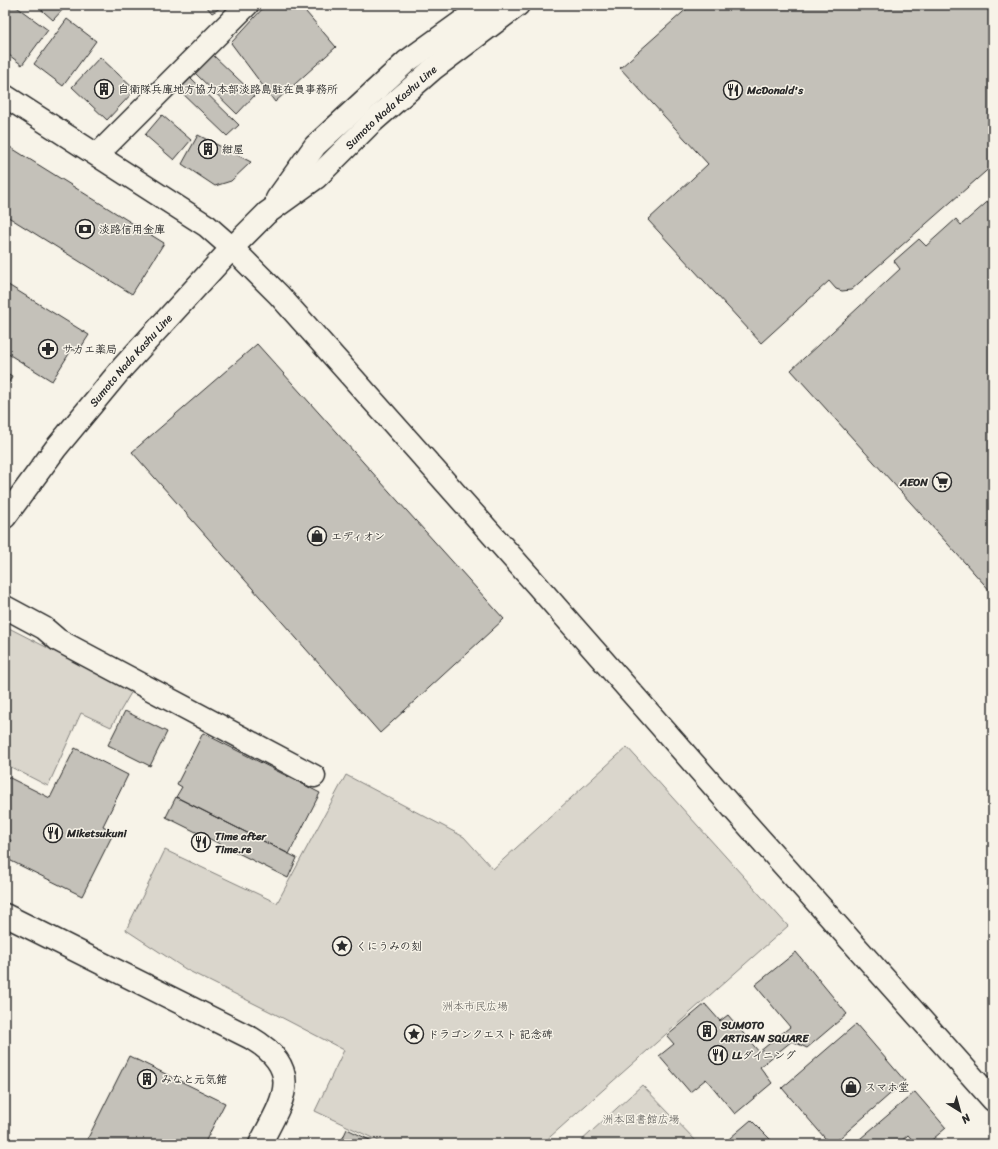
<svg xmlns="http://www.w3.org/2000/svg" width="998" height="1149" viewBox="0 0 998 1149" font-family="Sriracha,'Klee One',sans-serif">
  <rect width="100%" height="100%" fill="#f7f3e8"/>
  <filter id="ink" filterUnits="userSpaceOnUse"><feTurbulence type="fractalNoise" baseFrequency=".025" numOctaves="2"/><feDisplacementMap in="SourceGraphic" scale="8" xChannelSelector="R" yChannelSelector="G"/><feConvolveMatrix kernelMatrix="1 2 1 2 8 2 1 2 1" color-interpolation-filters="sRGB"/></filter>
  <g filter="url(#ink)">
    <!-- green -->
    <path fill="#dad6cc" stroke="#82807c" d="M5 626 132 691 111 727 81 713 48 786 5 764Z
      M627 747 788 926 542 1144H385L315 1111 344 1050 275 1014 187 970 126 930 165 850 277 903 346 775 464 837 493 869Z
      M642 1085 698 1143 580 1144 579 1143Z"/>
    <!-- building -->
    <path fill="#c4c1b9" stroke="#2b2b2b" d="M5 5H14L48 30 22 65 5 52Z
      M36 5H67L53 20Z
      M205 5H225L212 13Z
      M266 5H300L336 47 275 102 231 43Z
      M691 5H985L993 14V165L851 290 842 291 836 289 829 281 761 343 648 220 708 164 620 68Z
      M67 19 96 41 63 86 34 64Z
      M213 55 255 95 237 114 195 73Z
      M100 57 135 90 107 120 72 87Z
      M191 78 239 125 227 136 179 90Z
      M162 115 191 140 174 160 145 135Z
      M198 135 251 162 231 181 215 186 182 164Z
      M5 144 164 243 132 294 5 215Z
      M993 197V594L791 370 900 269 894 261 919 239 926 246 956 219 961 225Z
      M5 283 89 335 78 352 72 349 52 381 5 352Z
      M257 344 504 619 380 733 132 452Z
      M5 372 12 376 5 390Z
      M125 711 167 732 150 766 108 745Z
      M203 733 320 793 289 854 176 797 182 787 177 784Z
      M75 748 128 775 103 826 114 832 82 896 5 858V852L11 840 5 837 6 776 50 798Z
      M176 797 297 858 288 878 166 817Z
      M796 952 847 1014 807 1048 792 1041 760 1067 772 1083 735 1114 706 1079 690 1092 659 1056 674 1044 667 1036 705 1004 720 1021 728 1015 759 1052 790 1027 755 985Z
      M856 1024 905 1081 833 1144H830L782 1088Z
      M129 1056 225 1103 204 1144H85Z
      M915 1092 946 1128 927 1144H916L908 1135 898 1144H854Z
      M751 1120 775 1144H723Z
      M347 1129 378 1144H340Z"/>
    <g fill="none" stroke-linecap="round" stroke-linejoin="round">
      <defs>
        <path id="minor" d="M5 96 207 226 232 248 279 295 536 584 745 822 993 1100
          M97 155 247 5
          M5 607 44 628 58 640 314 776
          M5 915 251 1038C305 1070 283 1100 260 1144"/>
        <g id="major">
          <path d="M277 199 315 146 406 62 485 5"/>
          <path id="s1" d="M5 517 56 448 123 367 232 248 267 213 317 177 370 124 433 69 518 5"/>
        </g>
      </defs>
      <!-- minor casing -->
      <use href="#minor" stroke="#2b2b2b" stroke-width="25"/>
      <!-- major casing -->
      <use href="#major" stroke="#2b2b2b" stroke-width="25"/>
      <!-- minor -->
      <use href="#minor" stroke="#f7f3e8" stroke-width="22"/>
      <!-- major -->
      <use href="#major" stroke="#f7f3e8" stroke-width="22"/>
    </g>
  </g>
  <!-- icons -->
  <defs>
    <symbol id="building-ring" viewBox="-11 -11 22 22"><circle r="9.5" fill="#f7f3e8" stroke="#2b2b2b" stroke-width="1.5"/><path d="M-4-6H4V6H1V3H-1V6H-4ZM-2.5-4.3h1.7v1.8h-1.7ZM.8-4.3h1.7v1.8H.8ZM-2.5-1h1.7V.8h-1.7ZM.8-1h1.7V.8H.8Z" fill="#2b2b2b"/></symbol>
    <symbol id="restaurant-ring" viewBox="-11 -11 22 22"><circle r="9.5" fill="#f7f3e8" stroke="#2b2b2b" stroke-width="1.5"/><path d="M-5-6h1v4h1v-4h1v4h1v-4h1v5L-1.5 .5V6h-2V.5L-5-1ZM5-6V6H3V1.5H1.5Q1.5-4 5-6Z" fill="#2b2b2b"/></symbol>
    <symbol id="bank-ring" viewBox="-11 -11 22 22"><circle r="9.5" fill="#f7f3e8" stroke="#2b2b2b" stroke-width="1.5"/><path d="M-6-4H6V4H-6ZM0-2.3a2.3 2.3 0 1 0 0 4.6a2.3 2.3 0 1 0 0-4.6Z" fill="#2b2b2b"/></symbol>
    <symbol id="pharmacy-ring" viewBox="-11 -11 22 22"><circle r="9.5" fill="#f7f3e8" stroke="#2b2b2b" stroke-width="1.5"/><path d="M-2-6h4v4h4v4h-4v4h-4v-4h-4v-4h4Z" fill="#2b2b2b"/></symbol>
    <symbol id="supermarket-ring" viewBox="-11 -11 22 22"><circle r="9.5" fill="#f7f3e8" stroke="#2b2b2b" stroke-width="1.5"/><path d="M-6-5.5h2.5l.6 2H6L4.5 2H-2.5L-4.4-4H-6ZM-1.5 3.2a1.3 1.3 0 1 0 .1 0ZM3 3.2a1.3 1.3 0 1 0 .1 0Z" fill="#2b2b2b"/></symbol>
    <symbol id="shop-ring" viewBox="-11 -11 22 22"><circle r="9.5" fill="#f7f3e8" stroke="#2b2b2b" stroke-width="1.5"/><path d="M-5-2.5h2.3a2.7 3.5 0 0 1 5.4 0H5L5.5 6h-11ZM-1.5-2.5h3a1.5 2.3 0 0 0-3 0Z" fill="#2b2b2b"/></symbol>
    <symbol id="sight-ring" viewBox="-11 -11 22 22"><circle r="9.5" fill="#f7f3e8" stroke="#2b2b2b" stroke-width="1.5"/><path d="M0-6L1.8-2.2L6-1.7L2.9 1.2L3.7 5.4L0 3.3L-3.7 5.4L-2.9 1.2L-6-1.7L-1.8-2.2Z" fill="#2b2b2b"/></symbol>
  </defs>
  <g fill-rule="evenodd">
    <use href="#building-ring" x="93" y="78" width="22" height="22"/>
    <use href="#restaurant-ring" x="722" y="79" width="22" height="22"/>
    <use href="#building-ring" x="197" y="138" width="22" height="22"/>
    <use href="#bank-ring" x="74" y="218" width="22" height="22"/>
    <use href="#pharmacy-ring" x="37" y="338" width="22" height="22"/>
    <use href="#supermarket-ring" x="931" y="471" width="22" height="22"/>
    <use href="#shop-ring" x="306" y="525" width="22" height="22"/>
    <use href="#restaurant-ring" x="42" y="822" width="22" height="22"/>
    <use href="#restaurant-ring" x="190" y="831" width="22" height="22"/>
    <use href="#sight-ring" x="331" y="935" width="22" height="22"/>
    <use href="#building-ring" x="696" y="1020" width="22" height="22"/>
    <use href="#sight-ring" x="403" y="1023" width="22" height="22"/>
    <use href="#restaurant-ring" x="707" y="1044" width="22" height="22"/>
    <use href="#building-ring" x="136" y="1068" width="22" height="22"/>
    <use href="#shop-ring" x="840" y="1076" width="22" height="22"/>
  </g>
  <g text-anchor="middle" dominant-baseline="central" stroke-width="3" stroke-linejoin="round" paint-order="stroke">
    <!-- poi labels -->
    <g font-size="11" font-weight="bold" fill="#2b2b2b" stroke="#f7f3e8" text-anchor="start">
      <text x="118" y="89">自衛隊兵庫地方協力本部淡路島駐在員事務所</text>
      <text x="747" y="90">McDonald's</text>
      <text x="222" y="149">紺屋</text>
      <text x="99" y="229">淡路信用金庫</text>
      <text x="62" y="349">サカエ薬局</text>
      <text x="928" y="482" text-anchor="end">AEON</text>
      <text x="331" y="536">エディオン</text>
      <text x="67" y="833">Miketsukuni</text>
      <text x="215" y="836">Time after<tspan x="215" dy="13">Time.re</tspan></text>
      <text x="356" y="946">くにうみの刻</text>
      <text x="721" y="1025">SUMOTO<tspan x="721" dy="13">ARTISAN SQUARE</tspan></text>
      <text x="428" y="1034">ドラゴンクエスト 記念碑</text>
      <text x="732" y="1055">LLダイニング</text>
      <text x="161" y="1079">みなと元気館</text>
      <text x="865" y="1087">スマホ堂</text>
    </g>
    <!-- street labels -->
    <g font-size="11" fill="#2b2b2b" stroke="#f7f3e8">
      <text stroke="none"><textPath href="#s1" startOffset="565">Sumoto Nada Kashu Line</textPath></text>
      <text stroke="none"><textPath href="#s1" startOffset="201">Sumoto Nada Kashu Line</textPath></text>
    </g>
    <!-- park labels -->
    <g font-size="11" fill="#575653" stroke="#f7f3e8">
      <text x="475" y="1006">洲本市民広場</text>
      <text x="641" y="1119">洲本図書館広場</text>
    </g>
  </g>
  <!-- margin -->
  <rect width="998" height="1149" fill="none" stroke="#f7f3e8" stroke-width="20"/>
  <rect x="10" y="10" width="978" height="1129" fill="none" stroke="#2b2b2b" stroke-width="1.5" filter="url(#ink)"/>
  <!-- north arrow -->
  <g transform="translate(960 1111) rotate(143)" stroke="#f7f3e8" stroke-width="3" paint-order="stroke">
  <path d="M0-3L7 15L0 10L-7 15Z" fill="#2b2b2b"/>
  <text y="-6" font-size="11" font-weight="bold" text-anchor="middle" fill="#2b2b2b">N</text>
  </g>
</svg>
